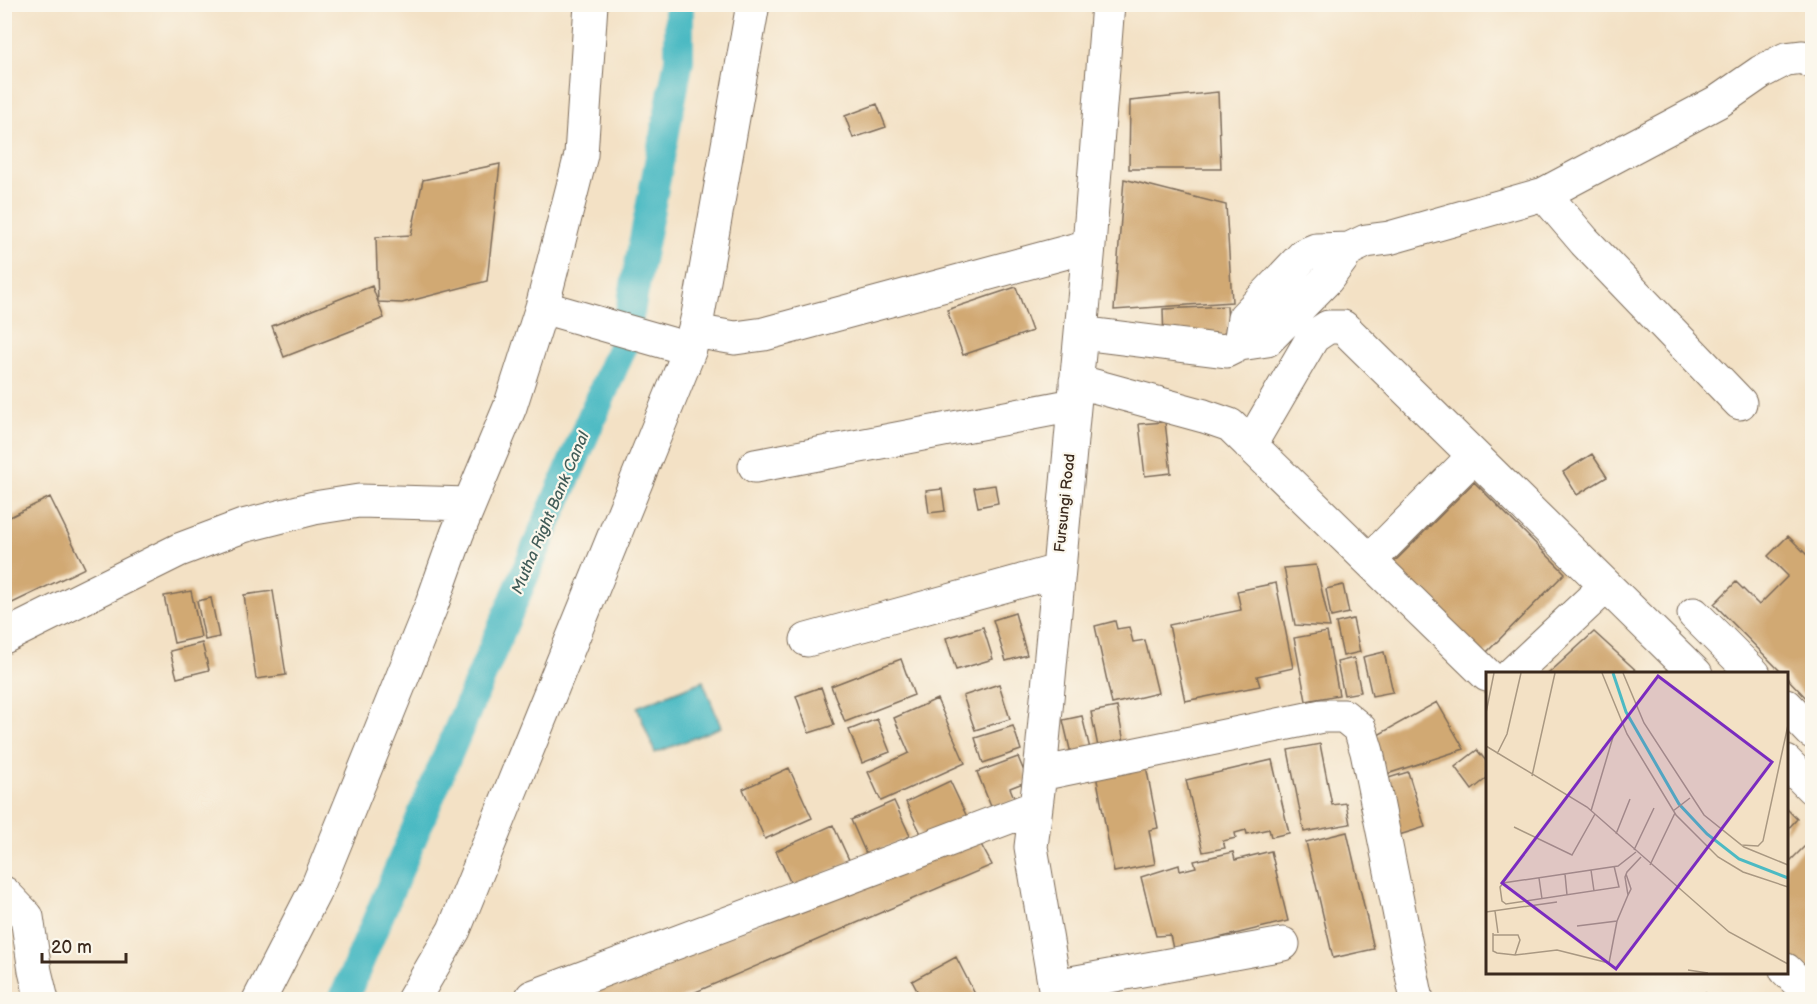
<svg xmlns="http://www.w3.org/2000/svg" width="1817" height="1004" viewBox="0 0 1817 1004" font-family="'Balsamiq Sans',sans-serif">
  <rect width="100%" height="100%" fill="#fbf7ec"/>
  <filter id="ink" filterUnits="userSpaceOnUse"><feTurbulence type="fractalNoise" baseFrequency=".0167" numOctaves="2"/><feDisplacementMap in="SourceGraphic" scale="12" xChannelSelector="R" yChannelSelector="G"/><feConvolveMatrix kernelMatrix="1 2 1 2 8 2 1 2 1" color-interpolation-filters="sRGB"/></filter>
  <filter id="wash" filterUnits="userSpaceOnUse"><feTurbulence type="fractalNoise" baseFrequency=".008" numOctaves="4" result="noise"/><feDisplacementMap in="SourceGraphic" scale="24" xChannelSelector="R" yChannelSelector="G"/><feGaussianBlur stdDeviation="1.35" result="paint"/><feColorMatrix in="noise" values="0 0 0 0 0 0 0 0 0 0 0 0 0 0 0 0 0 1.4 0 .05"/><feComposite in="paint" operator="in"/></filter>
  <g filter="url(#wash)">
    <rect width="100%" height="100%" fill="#f3e1c5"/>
    <!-- water -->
    <path fill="#4cbac3" stroke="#447270" stroke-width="1.5" d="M703 681 721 727 655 753 637 707Z"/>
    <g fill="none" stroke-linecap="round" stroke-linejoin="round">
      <!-- canal -->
      <path stroke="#4cbac3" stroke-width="30" d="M343 1000 624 342 679 60V4"/>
    </g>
    <g id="blocks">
      <!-- building -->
      <path fill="#d1a973" d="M1218 92 1221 169H1129L1130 101Z
        M877 104 886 127 853 138 845 116Z
        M500 164 487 281 402 303 378 302 376 237 411 235 423 180Z
        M1124 179 1226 205 1232 302 1114 310Z
        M372 286 384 318 284 357 272 326Z
        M1016 287 1032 331 963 355 947 310Z
        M1227 306 1229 347 1164 342 1163 309Z
        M1165 422 1171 473 1145 476 1139 424Z
        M1592 454 1607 477 1577 495 1563 472Z
        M1474 482 1565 573 1482 657 1390 566Z
        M995 485 998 503 978 507 974 488Z
        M942 489 945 511 929 513 926 491Z
        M50 497 85 568 4 607V520Z
        M1788 536 1812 560V704L1786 677V674H1783L1714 604 1736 582 1759 605 1788 576 1768 556Z
        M1316 565 1330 627 1295 625 1284 568Z
        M1276 583 1293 668 1257 676 1260 686 1185 701 1169 625 1241 610 1237 591Z
        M1343 585 1349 613 1331 617 1326 589Z
        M191 591 201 637 174 643 164 596Z
        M273 591 286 675 256 679 244 595Z
        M211 598 219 637 205 640 197 601Z
        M1015 613 1027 655 1006 661 993 620Z
        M1353 619 1360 652 1343 656 1336 623Z
        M1115 621 1117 629 1129 627 1133 642 1145 640 1158 693 1112 704 1095 626Z
        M983 627 993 659 956 670 946 638Z
        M1327 632 1339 695 1306 701 1294 638Z
        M1594 632 1640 674H1548Z
        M202 643 209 670 177 678 170 651Z
        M1384 652 1393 692 1372 696 1363 657Z
        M1354 658 1361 692 1344 695 1337 662Z
        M901 659 914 695 845 722 831 686Z
        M999 684 1010 719 975 730 963 696Z
        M821 687 834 725 809 733 796 696Z
        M937 699 965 763 881 801 868 772 909 753 894 718Z
        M1437 702 1464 749 1387 774 1369 740Z
        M1117 707 1124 742 1098 747 1091 712Z
        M1082 716 1090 749 1071 754 1063 720Z
        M877 719 890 752 862 763 849 730Z
        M1013 726 1021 750 983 763 975 738Z
        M1320 744 1332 805 1346 803 1350 824 1304 832 1288 750Z
        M1477 750 1487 762V778L1472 790 1455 767Z
        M1018 757 1028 781 1010 788 1015 800 992 809 977 772Z
        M1272 760 1289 833 1271 837 1269 829 1247 834 1246 830 1235 833 1236 838 1223 841 1225 848 1203 852 1186 780Z
        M1146 766 1158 828 1149 830 1155 864 1114 872 1096 775Z
        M789 768 812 818 765 839 743 789Z
        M1408 772 1425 827 1399 835 1382 780Z
        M950 781 967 817 923 838 906 802Z
        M894 801 910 836 867 856 851 820Z
        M1786 808 1797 819 1786 831Z
        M833 825 850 862 793 888 776 851Z
        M1347 832 1374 949 1333 958 1306 842Z
        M978 839 992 865 677 1000H590L586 990Z
        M1811 840 1812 841V976L1786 959V865Z
        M1271 851 1288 921 1173 949 1170 935 1156 936 1141 877 1179 865 1180 871 1196 867 1194 861 1233 852 1235 860Z
        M956 957 978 1000H922L912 981Z
        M1705 993 1706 1000H1679V998Z"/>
    </g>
  </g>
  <g filter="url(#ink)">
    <use href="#blocks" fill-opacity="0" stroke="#7b6a58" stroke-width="1.5"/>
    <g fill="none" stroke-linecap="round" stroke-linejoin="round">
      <defs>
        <path id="minor" d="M1544 194 1719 101 1761 72 1786 59 1803 57 1812 62
          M1349 249 1366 241 1389 238 1544 194 1585 242 1740 403
          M542 307 689 349
          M694 331 735 338 764 334 1089 246
          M1081 333 1226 351 1240 344 1267 340 1327 279 1349 249 1316 250 1304 255 1244 318 1240 344
          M1076 381 1204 416 1230 425 1487 675
          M1250 445 1313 337 1328 327H1343L1696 674
          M755 466 1074 405
          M1370 560 1474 456
          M1694 614 1754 674
          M4 637 179 550 243 526 314 508 359 501 469 504
          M807 640 1058 571
          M1512 674 1606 586
          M1786 705 1812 732
          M1786 762 1812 788
          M1040 774 1322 716H1344L1360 729 1367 752 1417 1000
          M4 893 27 917 35 971 42 1000
          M1786 970 1812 996
          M1055 986 1283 944
          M532 997 1036 807
          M259 1000 318 885 432 604 457 534 510 407 542 307 581 155 591 4
          M413 1000 454 930 690 349 698 315 753 4
          M1057 1000 1031 847 1040 774 1089 246 1108 4"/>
      </defs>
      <!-- minor casing -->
      <use href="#minor" stroke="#7b6a58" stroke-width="35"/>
      <!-- minor -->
      <use href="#minor" stroke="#fff" stroke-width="33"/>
    </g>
  </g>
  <g text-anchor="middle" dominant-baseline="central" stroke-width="4.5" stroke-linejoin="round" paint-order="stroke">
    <!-- street labels -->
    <g font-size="15" fill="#3b2a1e" stroke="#fbf7ec">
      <text transform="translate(1065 503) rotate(-84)">Fursungi Road</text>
    </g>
    <!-- water labels -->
    <g font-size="16" font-style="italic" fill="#415c58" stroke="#fbf7ec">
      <text transform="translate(551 513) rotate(-67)">Mutha Right Bank Canal</text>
    </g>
  </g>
  <!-- overview -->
  <g transform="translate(1486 672)">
    <rect width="302" height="302" fill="#f3e1c5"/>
    <path fill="none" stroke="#4cbac3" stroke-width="3" d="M127 1 140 40 193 132 221 162 253 187 302 206"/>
    <path fill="none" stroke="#a99882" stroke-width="1.5" d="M116 1 141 62 190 143 232 185 257 200 302 215M137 1 158 51 218 143 258 175 302 193M0 41 8 1M0 74 101 135 243 260 302 292M11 82 21 62 35 1M46 104 69 1M105 139 127 65M187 139 204 126M28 155 86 183 109 142M130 162 144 127M255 173 272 174 277 169 302 53M148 178 168 136M164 193 189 141M128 194 133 215 20 232 16 229 14 215 17 211 132 194 150 180M105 198 108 219M79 202 81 223M140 202 145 217 142 223 139 205 141 200 155 185M53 206 56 227M9 239 12 261M0 240 71 230M91 254 131 249 142 223M7 261V279L11 281 29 283 71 278 123 291 131 249M7 263H32L34 268 29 283M202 298 222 301"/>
    <path fill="#7b2cbf" fill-opacity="0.15" stroke="#7b2cbf" stroke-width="3" d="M172 4 286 90 130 297 16 211Z"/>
    <rect width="302" height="302" fill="none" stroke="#3b2a1e" stroke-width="3"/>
  </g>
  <!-- margin -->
  <rect width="1817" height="1004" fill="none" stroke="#fbf7ec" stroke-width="24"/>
  <!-- scale -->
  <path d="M42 953v9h84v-9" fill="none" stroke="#3b2a1e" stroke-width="3"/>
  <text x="51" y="953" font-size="18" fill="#3b2a1e" stroke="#fbf7ec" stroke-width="4.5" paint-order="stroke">20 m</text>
</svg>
